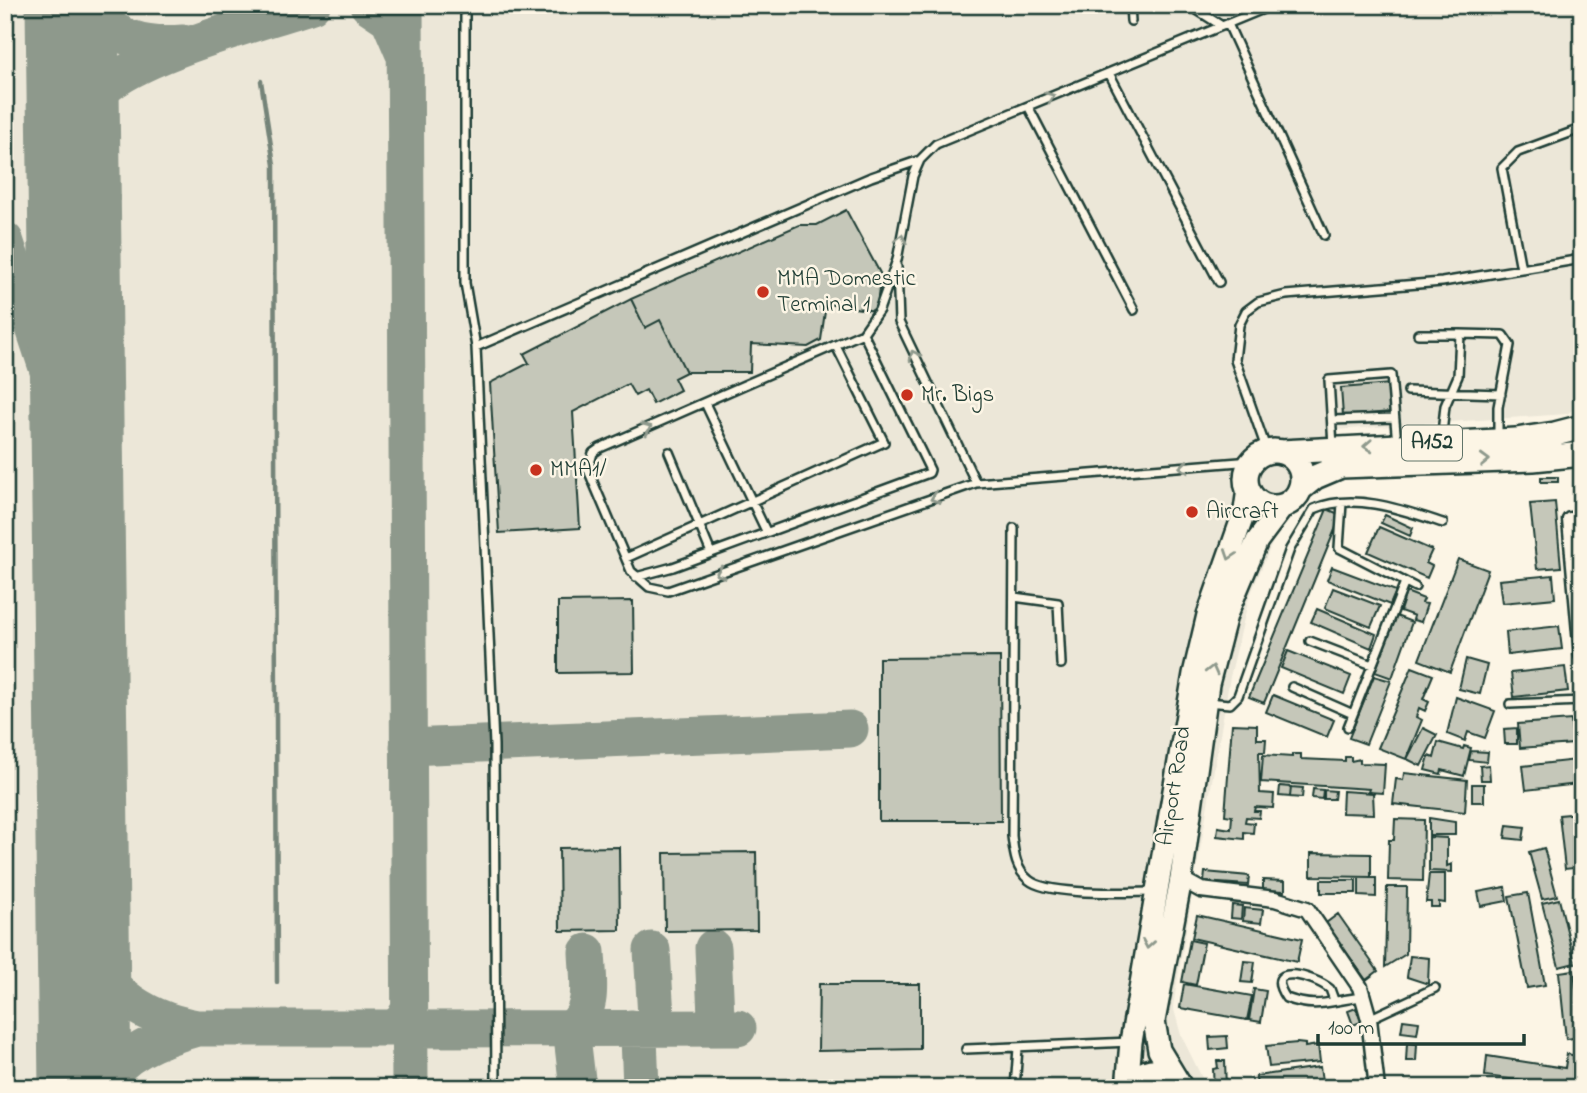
<svg xmlns="http://www.w3.org/2000/svg" width="1587" height="1093" viewBox="0 0 1587 1093" font-family="'Indie Flower',sans-serif">
  <rect width="100%" height="100%" fill="#fcf5e5"/>
  <filter id="ink" filterUnits="userSpaceOnUse"><feTurbulence type="fractalNoise" baseFrequency=".0143" numOctaves="2"/><feDisplacementMap in="SourceGraphic" scale="14" xChannelSelector="R" yChannelSelector="G"/><feConvolveMatrix kernelMatrix="1 2 1 2 8 2 1 2 1" color-interpolation-filters="sRGB"/></filter>
  <g filter="url(#ink)">
    <!-- built -->
    <path fill="#ece7d8" d="M5 5H1582V402L1567 414 1334 430 1324 480 1308 492 1279 527 1249 598 1230 677 1173 1006 1181 1035 1207 1088H5Z"/>
    <g fill="none" stroke-linecap="round" stroke-linejoin="round">
      <!-- stream -->
      <path stroke="#758479" stroke-width="4.5" d="M261 81 274 165 277 982
        M277 1084V1088"/>
      <!-- taxiway -->
      <path stroke="#8e998c" stroke-width="37" d="M89 5C111 39 145 46 183 43
        M368 5 389 19 403 52
        M405 5 410 1088
        M74 147C78 125 86 106 102 90 139 54 259 23 312 5
        M5 240 54 389 78 475
        M408 747 850 729
        M83 927C92 985 142 1019 197 1028H392L402 1022 409 1010
        M568 1028 572 1037 578 1088
        M572 1028C595 1010 588 979 587 952
        M631 1028 639 1037 641 1088
        M647 1028 656 1017 652 950
        M707 1028 716 1017 713 948
        M409 1029 738 1028
        M100 1088C123 1052 158 1039 197 1028"/>
      <!-- runway -->
      <path stroke="#8e998c" stroke-width="93" d="M72 5 85 1088"/>
    </g>
    <!-- building -->
    <path fill="#c5c7b9" stroke="#1f3d34" stroke-width="2" d="M846 210 881 275 876 311 826 304 821 340 808 347 751 344 750 372H686L660 320 645 328 631 299 799 225H817Z
      M631 299 645 328 660 320 686 372 674 378 680 390 653 404 646 390 635 396 628 384 573 412 580 528 499 533 490 383 529 363 524 354Z
      M1390 384 1391 412 1343 416 1341 388Z
      M1541 477H1558V482H1541Z
      M1555 502 1561 567 1537 569 1530 504Z
      M1327 509 1341 515 1264 703 1249 697Z
      M1385 515 1413 528 1410 536 1381 523Z
      M1379 527 1432 550 1426 563 1432 566 1427 578 1368 552Z
      M1458 559 1488 570 1450 672 1419 660Z
      M1332 567 1396 591 1390 605 1327 580Z
      M1553 575 1555 598 1502 603 1499 580Z
      M1333 588 1380 606 1371 627 1325 608Z
      M1406 592 1424 599 1422 603 1427 604 1421 622 1413 620 1414 616 1400 611Z
      M633 601 634 672 558 673V602Z
      M1317 609 1376 634 1371 648 1311 622Z
      M1396 616 1412 622 1392 678 1375 672Z
      M1559 626 1562 649 1508 655 1506 632Z
      M1288 651 1351 676 1344 694 1281 668Z
      M1000 657 1001 821H879V658Z
      M1466 659 1487 665 1480 694 1459 689Z
      M1412 667 1433 675 1423 699 1429 702 1425 711 1419 708 1416 717 1422 720 1406 759 1378 748Z
      M1565 667 1568 691 1514 697 1511 673Z
      M1374 676 1391 681 1366 744 1349 738Z
      M1273 695 1334 720 1327 737 1266 712Z
      M1456 697 1495 711 1485 738 1468 732 1465 741 1447 734Z
      M1571 720 1573 744 1520 748 1518 724Z
      M1232 724 1257 725V739H1266L1265 752H1259L1260 793 1274 794 1273 808 1255 807 1254 811H1260L1259 818 1246 817 1245 822 1254 823 1253 833 1244 832V839L1217 836 1218 827 1231 829 1232 816 1225 815Z
      M1423 728 1437 735 1421 766 1407 759Z
      M1517 728V744H1505L1504 729Z
      M1438 742 1463 749 1464 746 1471 748 1464 776 1442 770 1441 774 1425 770 1429 756 1434 758Z
      M1471 751 1488 752 1487 762 1469 760Z
      M1292 754H1301V759L1345 761V757H1351V761L1360 759V763L1385 764 1383 793 1368 792 1369 789 1261 782 1263 755 1292 757Z
      M1576 760 1578 784 1526 790 1523 766Z
      M1489 765 1490 780H1481L1480 766Z
      M1404 773 1467 780 1465 812 1393 804 1396 779 1403 780Z
      M1472 784H1484V802H1472Z
      M1280 786 1291 787 1290 797 1279 796Z
      M1291 787 1303 788 1302 798 1290 797Z
      M1313 789 1323 790 1322 799 1312 798Z
      M1324 790 1335 791 1334 799H1324Z
      M1343 791 1373 793 1374 814 1342 813Z
      M1581 813 1582 867 1565 869 1559 815Z
      M1429 818 1455 822V835H1429Z
      M1395 819 1424 820 1423 881 1388 880 1389 840H1394Z
      M1507 825 1525 827 1523 840 1505 838Z
      M1429 837 1447 838V866L1452 864V872L1429 871Z
      M619 847 620 930 560 931 559 848Z
      M1544 848 1557 896 1542 899 1529 852Z
      M756 852 757 930 665 931 664 853Z
      M1311 853 1371 854V877L1311 876Z
      M1205 872 1249 876 1248 885 1204 882Z
      M1429 874H1445V903L1439 902V907H1431V902H1426Z
      M1359 878H1376V897L1359 896Z
      M1263 880 1285 881V891L1263 890Z
      M1321 880H1356V893H1321Z
      M1387 887H1407L1406 954 1385 967Z
      M1505 887 1507 901 1481 906 1478 892Z
      M1574 887H1582V902L1576 901Z
      M1528 893 1545 985 1527 988 1509 896Z
      M1559 899 1575 963 1559 967 1542 903Z
      M1232 905 1242 906 1241 919 1231 918Z
      M1244 908 1263 910 1261 923 1243 921Z
      M1338 914 1378 971 1366 980 1326 923Z
      M1197 915 1302 939 1297 962 1192 938Z
      M1190 940 1204 943 1196 985 1182 982Z
      M1410 956 1429 958 1428 984 1407 977Z
      M1244 961 1255 962 1252 983 1241 982Z
      M1574 970 1581 1037 1566 1039 1559 972Z
      M819 984H920V1049L818 1051Z
      M1184 984 1252 996 1247 1020 1180 1008Z
      M1254 989 1266 991 1261 1022 1249 1020Z
      M1356 1008 1361 1022 1353 1025 1348 1011Z
      M1403 1020 1419 1022 1417 1034 1401 1032Z
      M1227 1036 1228 1048 1210 1050 1209 1037Z
      M1297 1043 1305 1044V1047L1318 1045 1320 1062 1269 1067 1266 1046Z
      M1407 1043 1417 1044 1416 1061H1406Z
      M1567 1054 1582 1057V1088L1485 1076 1487 1056 1565 1068Z
      M1217 1061H1225L1226 1088H1214L1213 1069 1218 1068Z
      M1320 1067 1323 1088H1257L1256 1076Z"/>
    <g fill="none" stroke-linecap="round" stroke-linejoin="round">
      <defs>
        <path id="service" d="M465 5V283L476 347 494 745 496 1088
          M1130 5 1131 21
          M1189 5 1222 26
          M1228 24 1324 235
          M1109 73 1219 282
          M1028 106 1134 310
          M897 267 899 322 976 483
          M1521 269 1502 168 1518 152 1575 131
          M1418 334H1460L1458 376 1445 406 1441 442
          M1460 334 1503 335 1510 345 1498 407V437
          M476 347 871 177 920 160
          M1408 391 1501 394
          M705 403 766 531
          M1332 420 1394 418
          M1333 446 1329 380 1391 375 1397 444
          M1267 451 1235 360 1239 325 1246 311 1258 302 1286 295 1442 282 1582 259
          M669 452 711 553
          M1252 461 976 483 668 591 649 587 631 571 588 470 593 453 600 448 863 333 879 310 897 260 913 176 920 160 936 144 1273 5
          M1342 503 1339 548 1415 587
          M1014 528 1012 836C1014 852 1015 869 1029 880 1048 896 1126 892 1153 892
          M626 558 884 442 836 346
          M636 577 673 567 929 473 930 470 863 333
          M1014 597 1058 603 1061 664
          M1310 641 1372 665
          M1292 687 1353 714
          M1207 702 1230 704 1238 696 1290 549 1314 509C1354 492 1403 510 1443 523
          M1510 704 1582 701
          M1348 727 1405 582
          M1334 1000 1330 989C1315 976 1261 961 1286 998 1319 1010 1330 1000 1363 997
          M1369 1019 1435 988
          M966 1049 1130 1042
          M1015 1088 1018 1048"/>
        <path id="minor" d="M1570 520 1582 655
          M1181 879 1201 890 1275 899 1307 909 1360 987 1369 1019 1377 1088"/>
        <path id="secondary" d="M1127 1088 1131 1042 1194 674 1208 615 1245 510 1248 489
          M1128 1088C1140 1070 1151 1066 1171 1073
          M1182 1088 1159 1050 1154 1021 1181 879 1208 684 1226 615 1257 541 1284 505"/>
        <path id="primary" d="M1246 479a28 28 0 1 1 56 0a28 28 0 1 1-56 0Z
          M1281 452 1516 440 1555 434 1582 427
          M1300 489 1315 477 1341 466 1533 459 1582 454"/>
      </defs>
      <!-- service casing -->
      <use href="#service" stroke="#1f3d34" stroke-width="12"/>
      <!-- minor casing -->
      <use href="#minor" stroke="#1f3d34" stroke-width="19"/>
      <!-- secondary casing -->
      <use href="#secondary" stroke="#1f3d34" stroke-width="26"/>
      <!-- primary casing -->
      <use href="#primary" stroke="#1f3d34" stroke-width="28"/>
      <!-- service -->
      <use href="#service" stroke="#fcf5e5" stroke-width="7"/>
      <!-- minor -->
      <use href="#minor" stroke="#fcf5e5" stroke-width="14"/>
      <!-- secondary -->
      <use href="#secondary" stroke="#fcf5e5" stroke-width="21"/>
      <!-- primary -->
      <use href="#primary" stroke="#fcf5e5" stroke-width="23"/>
    </g>
    <!-- one-way arrows -->
    <defs><path id="oneway-chevron" d="M-2-3.5L2.5 0L-2 3.5" fill="none" stroke-width="1.6" stroke-linecap="round" stroke-linejoin="round" transform="scale(1.75)"/></defs>
    <g stroke="#8e998c">
      <use href="#oneway-chevron" transform="translate(1050 97) rotate(-22)"/>
      <use href="#oneway-chevron" transform="translate(901 239) rotate(-79)"/>
      <use href="#oneway-chevron" transform="translate(914 355) rotate(-116)"/>
      <use href="#oneway-chevron" transform="translate(647 428) rotate(-23)"/>
      <use href="#oneway-chevron" transform="translate(1368 446) rotate(177)"/>
      <use href="#oneway-chevron" transform="translate(1485 460) rotate(-2)"/>
      <use href="#oneway-chevron" transform="translate(1184 467) rotate(175)"/>
      <use href="#oneway-chevron" transform="translate(935 498) rotate(161)"/>
      <use href="#oneway-chevron" transform="translate(1230 555) rotate(109)"/>
      <use href="#oneway-chevron" transform="translate(720 573) rotate(161)"/>
      <use href="#oneway-chevron" transform="translate(1212 670) rotate(-76)"/>
      <use href="#oneway-chevron" transform="translate(1148 944) rotate(100)"/>
    </g>
  </g>
  <!-- markers -->
  <g fill="#c8321e" stroke="#fcf5e5" stroke-width="2.5">
    <circle cx="763" cy="292" r="7"/>
    <circle cx="907" cy="395" r="7"/>
    <circle cx="536" cy="470" r="7"/>
    <circle cx="1192" cy="512" r="7"/>
  </g>
  <g text-anchor="middle" dominant-baseline="central" stroke-width="5" stroke-linejoin="round" paint-order="stroke">
    <!-- shield labels -->
    <rect fill="#fcf5e5" stroke="#617469" stroke-width="2" x="1402" y="425.5" width="60" height="35" rx="5"/>
    <g font-size="21" font-weight="bold" fill="#1f3d34">
      <text x="1432" y="443">A152</text>
    </g>
    <!-- poi labels -->
    <g font-size="23" fill="#1f3d34" stroke="#fcf5e5" text-anchor="start">
      <text x="777" y="279">MMA Domestic<tspan x="777" dy="26">Terminal 1</tspan></text>
      <text x="921" y="395">Mr. Bigs</text>
      <text x="550" y="470">MMA1/</text>
      <text x="1206" y="512">Aircraft</text>
    </g>
    <!-- street labels -->
    <g font-size="23" fill="#1f3d34" stroke="#fcf5e5">
      <text transform="translate(1175 786) rotate(-81)">Airport Road</text>
    </g>
  </g>
  <!-- margin -->
  <rect width="1587" height="1093" fill="none" stroke="#fcf5e5" stroke-width="28"/>
  <rect x="14" y="14" width="1559" height="1065" fill="none" stroke="#1f3d34" stroke-width="2.5" filter="url(#ink)"/>
  <!-- scale -->
  <path d="M1318 1034v10h206v-10" fill="none" stroke="#1f3d34" stroke-width="3.5"/>
  <text x="1328" y="1034" font-size="21" fill="#1f3d34" stroke="#fcf5e5" stroke-width="5" paint-order="stroke">100 m</text>
</svg>
